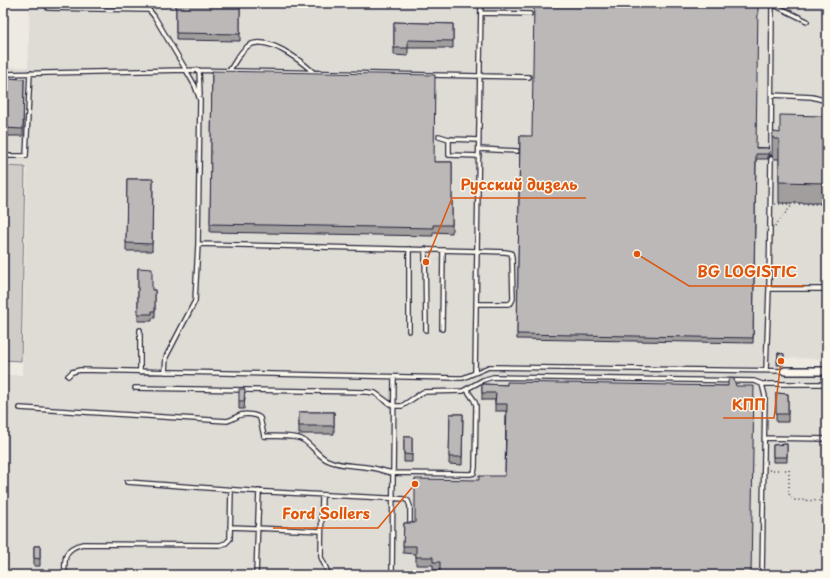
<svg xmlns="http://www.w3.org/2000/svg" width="830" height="578" viewBox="0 0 830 578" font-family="'Playpen Sans',sans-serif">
  <rect width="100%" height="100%" fill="#eeeae2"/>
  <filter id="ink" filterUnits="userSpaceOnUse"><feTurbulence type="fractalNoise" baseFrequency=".025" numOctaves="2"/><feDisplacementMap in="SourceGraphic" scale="8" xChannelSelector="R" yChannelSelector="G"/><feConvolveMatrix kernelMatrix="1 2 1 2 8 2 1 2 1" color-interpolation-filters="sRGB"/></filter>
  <g filter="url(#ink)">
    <!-- built -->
    <path fill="#dfdbd5" d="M30 3H827V359L784 358 783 374 827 375V575H3V375H22L27 166 3 165V67H28Z"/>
    <!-- green -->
    <path fill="#d0cdc9" stroke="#797882" d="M3 166 25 167 21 361 3 360Z"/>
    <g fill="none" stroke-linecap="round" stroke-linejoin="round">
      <defs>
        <path id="lane" d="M772 4 807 21
          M48 8 149 10 154 16 186 70 529 77
          M481 13 530 14
          M199 70 200 95
          M229 71C235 63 240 51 248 46 266 34 300 60 313 72
          M3 74 186 70 195 86 200 100 198 244 477 251 505 252 511 253 512 257 513 299 511 303 508 304H476
          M772 95 812 97 827 101
          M439 136 449 139
          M479 149 517 151
          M771 153 772 3
          M3 156H26L30 73
          M479 156 449 155V139L479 140
          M425 249 426 330
          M769 289 771 159
          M442 329 443 250
          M409 331V249
          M766 370 769 289H827
          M140 372V330
          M165 372 166 357 195 301 198 244
          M475 372 481 3
          M68 376 72 372 80 370 456 378H463L489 367 785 371
          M135 388 367 392 375 393 393 406H402L423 392 463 391 483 380 493 377 754 381 762 384
          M20 408 227 421C232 420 234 418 238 416 243 413 256 414 260 418L264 436C274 437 295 435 303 440 312 445 317 455 327 460 342 467 357 465 372 468 379 469 386 472 393 473L470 474 474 473 475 468 476 405 474 400 467 390
          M765 438 827 439
          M127 482 250 491 405 499 408 501 410 506V526
          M322 495 321 557 329 575
          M230 527 321 531
          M65 575C64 558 64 548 83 544L220 545 226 543 230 539 231 490
          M256 575 259 491
          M392 575 394 377
          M762 575 765 396 762 384H827"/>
        <path id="street" d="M785 371H827"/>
      </defs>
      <!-- lane casing -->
      <use href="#lane" stroke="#22223b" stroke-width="6"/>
      <!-- street casing -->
      <use href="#street" stroke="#22223b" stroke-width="10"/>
      <!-- path -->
      <path stroke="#22223b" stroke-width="1.5" stroke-dasharray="1 3" stroke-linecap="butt" d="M775 204H827
        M775 226 792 205
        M769 470H789V491C789 496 791 498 795 500L827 501"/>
      <!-- lane -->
      <use href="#lane" stroke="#fbf7ec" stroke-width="3.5"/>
      <!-- street -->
      <use href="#street" stroke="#fbf7ec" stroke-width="7"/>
    </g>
    <!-- wall -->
    <path fill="#a29e9e" stroke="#22223b" d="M176 3H240V41L176 40Z
      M394 22 453 24V48H408V56L394 55Z
      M212 71 434 162H452V233L433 232V236L210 232Z
      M3 78 24 79 23 136H3Z
      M780 133 827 136V172H826L825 203H779V159H774L772 156V135Z
      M520 136 768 148 770 156 768 159H756L753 343 517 339Z
      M127 179H153L152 251H126Z
      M138 268 152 290H155V318H152V321H138Z
      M778 353 784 354 783 365H777Z
      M482 384 507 385 736 386 440 570H433V565H416V554L403 553 404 523H415L479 480 505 476 506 411H495V400H482Z
      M776 393 788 394V422H776Z
      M245 397 244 409H239V401Z
      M299 412H334V434H299Z
      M450 414H463L462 465 449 464Z
      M404 437H412V462H404Z
      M787 444V462H773V445Z
      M34 546H40V566H34Z"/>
    <!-- shaded-wall -->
    <path fill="#848181" stroke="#22223b" d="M770 151V156L768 159V154Z"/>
    <!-- building -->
    <path fill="#bcb8b8" stroke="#22223b" d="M176 3H240V34L176 33Z
      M534 3H758L756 148H768L770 151 768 154H756L753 338 517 334 520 136H532Z
      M394 22 453 24V41L408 40V48H394Z
      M212 71 435 75 434 162H452V225H433V228L210 224Z
      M3 78 24 79 23 129 3 128Z
      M780 115 826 116V136H827V151H826L825 183 779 182V139H774L772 135 774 132 780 133Z
      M127 179H153L152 244 126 243Z
      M138 268 152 269V290H155V311H152V314H138Z
      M778 353 784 354 783 362H777Z
      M730 378 734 379 736 386H754L751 575H440V562H433V557H416V546H403L404 523H415V479L479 480V476H505L507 404H495L496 393H482V384L507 385V382L728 386V381Z
      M239 389H245L244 401H239Z
      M776 393 788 394V414H776Z
      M299 412H334V426H299Z
      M450 414H463L462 457H449Z
      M404 437H412V455L404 454Z
      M787 444V457H773V445Z
      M34 546H40V559L34 558Z"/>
  </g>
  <!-- callouts -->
  <path fill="none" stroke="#de560e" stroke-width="1.5" d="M426 262L452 198H586M637 254L689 286H805M781 361L774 418H723M415 484L378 528H273"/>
  <g fill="#de560e" stroke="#fbf7ec" stroke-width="1.5">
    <circle cx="426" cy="262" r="4"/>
    <circle cx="637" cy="254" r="4"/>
    <circle cx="781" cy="361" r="4"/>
    <circle cx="415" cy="484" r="4"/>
  </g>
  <g font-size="15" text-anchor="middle" font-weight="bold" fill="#de560e" stroke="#fbf7ec" stroke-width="3" stroke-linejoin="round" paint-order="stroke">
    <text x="519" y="190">Русский дизель</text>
    <text x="747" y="277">BG LOGISTIC</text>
    <text x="749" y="410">КПП</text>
    <text x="326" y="519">Ford Sollers</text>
  </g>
  <!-- margin -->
  <rect width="830" height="578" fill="none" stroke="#fbf7ec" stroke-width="16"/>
  <rect x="8" y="8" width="814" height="562" fill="none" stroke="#22223b" stroke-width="1.5" filter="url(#ink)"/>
</svg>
